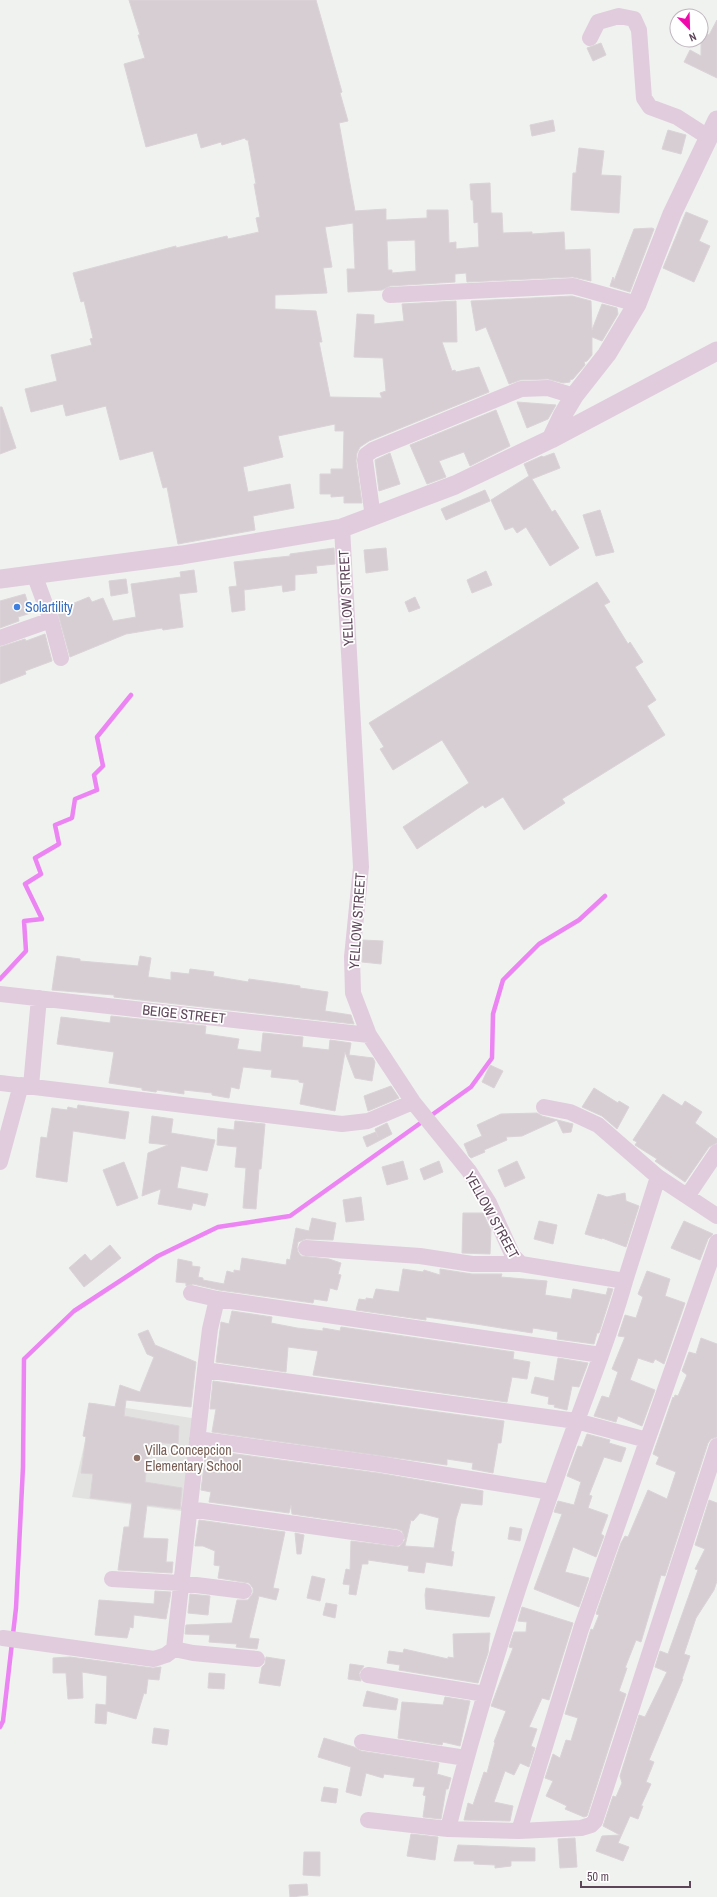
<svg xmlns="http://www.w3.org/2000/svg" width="717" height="1897" viewBox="0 0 717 1897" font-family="'Archivo Narrow',sans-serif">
  <rect width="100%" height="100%" fill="#f0f2ef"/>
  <!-- education -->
  <path fill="#e2e3e0" d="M94 1403 198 1419 189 1512 72 1497Z"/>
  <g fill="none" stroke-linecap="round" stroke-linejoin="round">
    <!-- stream -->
    <path stroke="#ec84f3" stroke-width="4.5" d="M0 979 26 951 24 921 42 919 25 884 41 874 35 858 59 844 55 825 72 818 75 799 97 790 94 775 103 766 97 737 131 695
      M0 1727 3 1721 16 1608 23 1467 24 1359 74 1311 158 1256 218 1227 290 1216 471 1087 492 1058 493 1014 503 980 539 944 579 920 605 896"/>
  </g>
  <!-- building -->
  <path fill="#d7ced3" stroke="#dbd3d7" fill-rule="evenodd" d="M129 0H316L342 92 340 93 348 121 339 123 355 211 386 209V220L427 218V210H448L449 243 456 242V249L479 247 478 222 474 223 473 200H471L470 184 490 183 491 213H502L503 233 532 232V234L564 232 565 250 590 249 591 281 573 277 467 282 466 273 455 274V282L390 286 382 290 348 292 347 269H355L353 223 325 227 332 267 323 268 327 293 275 295V309L316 311 322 342H319L330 397 382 398 380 393 386 391 383 358 354 357 357 314 374 315V324L404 321 402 304 456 301 457 342H442L452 371 455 370 456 372 479 367 489 392 369 441 360 447 357 453 356 461 362 503H344V496L331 497V494H320V474H331V469H343L344 431H335V424L278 436 283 457 243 467 248 492 290 484 294 508 253 516 255 530 178 544 167 487 163 488 153 451 120 460 106 406 66 416 63 404 31 412 25 389 57 381 51 355 92 345 90 339 93 338 84 301 81 302 73 273 176 246V248L227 236 228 239 259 232 256 218 260 217 254 184H256L248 140H246L245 138 222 145 221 142 201 148 197 133 146 147 124 64 145 58 138 35H140ZM415 240 416 271 392 273V270H388L387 241Z
    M717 20V78L684 62 690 50 701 56V31L709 35Z
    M601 43 606 55 593 61 587 48Z
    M553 120 555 131 532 136 530 125Z
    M668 130 686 135 681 154 662 149Z
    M579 148 604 151 601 175 621 176 619 213 571 210 573 173H576Z
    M686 212 708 221 699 241 710 246 694 282 663 268Z
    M652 228 654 229 630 292 610 286 613 277 614 281 634 229Z
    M572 296 591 301 592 330 602 304 617 308 618 314 602 341 592 337V355L587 361 584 362 585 365 573 379 570 380V382L563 383 548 379 520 380 509 384 486 327 476 331 471 301Z
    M517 402 556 405 548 419 527 428Z
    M0 407H2L16 448 0 454Z
    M496 410 510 446 470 466 464 452 439 461 446 477 427 484 410 445Z
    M390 453 400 484 379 491 375 460Z
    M554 453 560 468 532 479 552 512 555 510 579 548 550 566 526 527 517 533 513 527 505 530 491 500 529 476 524 464 542 456 543 457Z
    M485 490 490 501 446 520 441 509Z
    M600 510 614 552 596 556 583 515Z
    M334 548 335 564 316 566 317 573 295 575V590L283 592 282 585 244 590 245 610 232 612 229 587 237 586 234 562 290 556V554Z
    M386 548 388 570 366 573 364 550Z
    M194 570 197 592 179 594 183 627 163 630 162 628 126 634 70 657 57 610 89 597 92 602 103 598 113 621 136 617 131 584 181 577 180 572Z
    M486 571 492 585 472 593 467 580Z
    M126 579 128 593 111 596 109 581Z
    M597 582 610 602 604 605 628 644 630 642 643 662 635 667 656 700 647 706 665 735 562 799 565 803 524 830 503 797 485 808 483 805 417 849 403 827 469 783 442 740 393 770 380 749 384 747 369 723Z
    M25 594 31 613 18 617 19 621 0 628V601Z
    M415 597 420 608 409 612 405 602Z
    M45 634 52 661 25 671 26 674 0 684V647L25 639 26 641Z
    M363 940 383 941 381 964 362 962Z
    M57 956 80 959V961L138 966 140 956 151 958 148 977 171 980V972L189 974 190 969 214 972 213 976 248 982 249 979 300 986V988L328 992 325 1011 351 1015 354 1024 114 997V995L52 990Z
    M111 1016 206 1026 205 1034 239 1039 237 1049 261 1052 263 1033 303 1037 302 1047 329 1050 330 1040 351 1043 349 1055 373 1058 375 1062 372 1081 355 1078 345 1052 335 1111 300 1104 304 1083 299 1082V1080L271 1077 272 1070 243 1067 239 1089 231 1087 229 1098 212 1095V1093L184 1090V1094L157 1090 156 1092 142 1090V1088L109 1083 114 1052 57 1044 61 1017 110 1023Z
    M490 1065 503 1071 494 1088 482 1082Z
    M391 1086 399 1098 368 1111 364 1096Z
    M594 1088 618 1103 619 1101 629 1107 617 1129 602 1116 582 1107Z
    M663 1094 682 1106 685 1101 702 1112 695 1123 717 1139V1143L709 1147 685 1182 655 1161 657 1159 638 1147 635 1145 637 1142 633 1140Z
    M78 1105 129 1112 125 1139 73 1131 67 1182 36 1177 41 1137 47 1138 52 1108 67 1110 68 1107 77 1109Z
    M537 1113 542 1116 573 1124 571 1132 563 1133 557 1120 522 1136 506 1137 507 1140 484 1150 485 1152 471 1158 469 1156 464 1144 482 1136 477 1125 501 1114Z
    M152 1116 173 1119 171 1133 215 1140 207 1171 181 1166 177 1188 208 1194 205 1206 193 1203 191 1210 158 1204 161 1189 142 1196 148 1153 168 1145 149 1143Z
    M235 1121 265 1124 261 1169H259L256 1209 243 1208 246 1168 235 1167 237 1147 217 1145 218 1128 234 1130Z
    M387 1123 392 1134 367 1147 363 1137 376 1132 378 1137 375 1129Z
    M403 1161 408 1179 387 1185 382 1167Z
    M439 1161 443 1172 424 1180 420 1169Z
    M517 1161 525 1178 505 1187 498 1170Z
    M124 1162 138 1198 117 1206 103 1170Z
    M625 1193 626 1201 639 1206 626 1247 602 1238V1239L585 1234 598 1194 607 1197Z
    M361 1197 364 1220 346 1222 343 1200Z
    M463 1213H483L491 1230 490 1254 462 1253Z
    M312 1218 336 1223 333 1240 306 1239 298 1242 297 1247 298 1252 301 1256 329 1259 341 1263 338 1274 341 1275 337 1290 330 1288 327 1301 314 1299 313 1303 219 1290 193 1284 186 1286V1283L176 1282 178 1259 192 1262V1266L200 1267 198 1277 203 1278V1280L224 1284 227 1271 234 1273V1270L240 1271 242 1258 286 1265 287 1259 290 1260 296 1228 309 1231Z
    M539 1221 557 1225 553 1244 534 1239Z
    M684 1221 713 1234 708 1239 700 1260 671 1248Z
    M110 1245 121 1258 84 1287 69 1268 85 1254 91 1261Z
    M403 1269 423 1272 424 1270 440 1275V1269L472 1274H502L501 1277 547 1281 545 1295 571 1299 573 1289 606 1295 608 1288 613 1289 599 1333H597L594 1344 557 1339 558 1332 533 1328 532 1333 476 1324 426 1317V1320L356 1310 359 1299 366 1300V1298L373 1299 376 1289 399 1292Z
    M647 1271 670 1279 665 1296 685 1303 664 1364 655 1359 653 1363 638 1358 630 1380 655 1390 642 1426 618 1416 616 1422 594 1416 602 1396 609 1398 618 1372 612 1369 625 1337 618 1336 625 1315 636 1318 643 1297 638 1294Z
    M232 1311 272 1317 271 1323 297 1328 323 1331V1328L340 1331 341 1327 514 1352 513 1359 530 1362 527 1379 512 1377 507 1402 313 1375 318 1351 288 1347 286 1372 216 1362 221 1322 229 1324Z
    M148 1330 155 1345 196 1362 191 1407 126 1400 124 1416 179 1426 178 1444 150 1442 145 1482 182 1488 180 1509 147 1505 143 1538 168 1539 166 1562H173L172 1573 118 1570 124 1527H129L132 1503 90 1498 93 1474 81 1473 86 1437 83 1436 89 1403 115 1407 120 1385 140 1392 154 1357 147 1354 138 1334Z
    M701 1338 717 1344V1437L711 1439 708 1443 665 1576 661 1575 641 1642 636 1640 625 1668H627L619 1691 626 1694 587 1816 584 1817 565 1809 567 1806 546 1796 553 1781 545 1778 553 1754 560 1758 566 1740 571 1741 578 1718 565 1714 590 1632 591 1629 593 1630 599 1615 596 1614 621 1543 625 1536 628 1537 648 1490 667 1499 676 1472 656 1464 659 1457 653 1454 673 1397 674 1398 675 1395 678 1396 687 1375 682 1371 689 1352 696 1354Z
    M558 1358 588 1363 579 1387 572 1386 567 1410 554 1407 555 1405 548 1404 549 1397 531 1393 535 1377 554 1381Z
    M213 1381 504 1421 501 1443H498L493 1473 472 1469 473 1463 447 1459V1465L212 1432 216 1409H210Z
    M587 1434 610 1440 609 1443 626 1448 621 1462 604 1457 589 1495 592 1496 588 1508 608 1515 601 1534 604 1536 596 1557 573 1547 565 1572 589 1578 579 1607 534 1589 562 1514 554 1512 558 1501 574 1505 581 1482 567 1476 578 1446 582 1447Z
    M206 1450 378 1473 483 1491 482 1505 461 1503 456 1519 451 1551 454 1552 452 1566 426 1562 424 1573 408 1571 409 1566 368 1560V1564H362L356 1595 349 1594 350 1585 343 1584 346 1569 350 1570 351 1541 399 1547 405 1540 402 1531 397 1529 292 1514 291 1505 289 1513 209 1502 211 1492 201 1490ZM420 1513 439 1518 434 1548 405 1546 411 1520 413 1521Z
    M709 1500 717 1503V1581L714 1590 696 1618 684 1654 690 1656 682 1679H683L649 1760 654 1762 646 1782 651 1784 641 1806H643L638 1819 630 1816 618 1843 629 1847 623 1861 596 1851 602 1836 620 1835 603 1826 613 1796 616 1797 622 1783 620 1776 639 1715 645 1717 667 1672 655 1667 660 1651 668 1654 698 1570 695 1569 705 1549 695 1545Z
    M199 1520 285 1532 273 1588 279 1589 276 1600 259 1596 249 1638 259 1639 257 1649 236 1647 237 1644 209 1642 210 1635 185 1634 186 1625 232 1623 237 1600H248L253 1593V1588L249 1583 218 1578 220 1566 214 1565 215 1551 203 1546H195Z
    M510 1527 522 1529 520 1541 508 1539Z
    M295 1533 304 1535 301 1554H297Z
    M312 1576 325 1579 320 1601 307 1598Z
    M426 1588 495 1597 489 1617 426 1609 425 1595Z
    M155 1591 171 1592 166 1619 134 1615 133 1628 130 1627 127 1638 95 1635 99 1600 154 1604Z
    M190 1594 210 1596 208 1615 188 1613Z
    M326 1603 337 1605 335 1618 323 1615Z
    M522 1607 573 1623 549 1700 542 1698 529 1727 537 1729 531 1746 535 1748 529 1767 520 1763 514 1775 505 1771 494 1802 513 1806 510 1821 464 1820 468 1803 473 1805 484 1772 487 1773 495 1743 494 1742 506 1711 491 1706 513 1648 509 1647 514 1632H526L527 1622 518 1621Z
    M490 1633 488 1653 478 1683 399 1670 400 1665 387 1663 389 1651 403 1653 404 1649 448 1659V1657L454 1658 453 1634Z
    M70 1657 153 1668 161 1667 159 1680 148 1679 146 1694 144 1693 136 1719 107 1711 106 1724 95 1723 96 1704 106 1705 107 1676 82 1672 83 1698 68 1699 66 1673H53V1658Z
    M266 1657 285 1660 280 1686 259 1683 262 1667 265 1664Z
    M350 1664 364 1666 359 1673 361 1681 348 1679Z
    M209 1673 225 1674 224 1689 208 1688Z
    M367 1691 398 1699 396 1710 363 1706Z
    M445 1697 470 1701 460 1746 443 1742 442 1745 398 1738 402 1702 443 1705Z
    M154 1728 169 1730 167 1745 152 1743Z
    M324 1738 354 1747 361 1751 439 1763 437 1774 451 1778 448 1789H446L441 1819 423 1817 426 1796 423 1795 425 1787 413 1786 415 1778 384 1774 383 1778 366 1773 361 1796 346 1792 351 1767 318 1757Z
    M324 1787 338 1789 336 1803 321 1801Z
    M411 1834 438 1837 435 1860 407 1856Z
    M575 1838 577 1867 560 1868 558 1839Z
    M458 1845 535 1848V1861H511V1866L495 1868V1865L474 1864V1861H454Z
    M304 1852H320V1876L303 1875Z
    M307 1884 308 1895 290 1897 289 1885Z"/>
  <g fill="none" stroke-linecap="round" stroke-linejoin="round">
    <!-- minor -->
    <path stroke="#e0ccdd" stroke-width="16" d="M590 38 598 22 619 16 634 19 639 30 644 98 650 107 677 117 708 137
      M390 295 573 286 637 304
      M373 517 365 460 366 455 373 450 521 389 548 388 574 396
      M342 528 361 867 352 957 353 993 369 1035 413 1102 469 1171 489 1203 513 1256 521 1264
      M34 574 51 620 61 658
      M0 638 51 620
      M0 994 369 1035
      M0 1083 342 1124 368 1121 413 1102
      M31 1086 39 998
      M544 1107 570 1112 598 1125 658 1177
      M0 1162 21 1085
      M688 1195 717 1152
      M306 1248 420 1256 472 1264H521L625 1281 658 1177 717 1216
      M191 1293 217 1299 601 1355
      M205 1370 576 1421 647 1440
      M197 1439 379 1464 551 1492
      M189 1509 396 1538
      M112 1579 180 1583 244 1591
      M3 1638 154 1659 166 1655 174 1649 205 1370 210 1329 217 1299
      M174 1649 193 1653 257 1659
      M368 1675 485 1694
      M362 1742 466 1758
      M368 1820 448 1829C478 1707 517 1588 559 1470 581 1407 607 1346 625 1281
      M448 1829 519 1831 581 1828 591 1825 595 1821 717 1446
      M519 1831 581 1629 717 1242"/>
    <!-- tertiary -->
    <path stroke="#e0ccdd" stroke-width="19" d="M551 439 562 416 574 396 607 354 637 304 672 214 717 120
      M0 579 182 555 342 528 455 485 551 439 717 351"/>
  </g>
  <!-- markers -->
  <circle fill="#3f7fe0" stroke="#fff" stroke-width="1.5" cx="17" cy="607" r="4"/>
  <circle fill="#8d6e63" stroke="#fff" stroke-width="1.5" cx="137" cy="1458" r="4"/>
  <g text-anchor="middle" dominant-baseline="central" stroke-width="3.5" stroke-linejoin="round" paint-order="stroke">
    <!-- street labels -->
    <g font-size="14" fill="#5e4559" stroke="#fff">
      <text transform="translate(346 598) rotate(-93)">YELLOW STREET</text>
      <text transform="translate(357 921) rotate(-86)">YELLOW STREET</text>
      <text transform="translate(184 1014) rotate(6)">BEIGE STREET</text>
      <text transform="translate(492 1215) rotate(61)">YELLOW STREET</text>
    </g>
    <!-- shop labels -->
    <g font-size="14" fill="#366cbe" stroke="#fff" text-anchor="start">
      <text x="25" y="607">Solartility</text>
    </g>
    <!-- education labels -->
    <g font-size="14" fill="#785e54" stroke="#fff" text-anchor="start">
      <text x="145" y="1450">Villa Concepcion<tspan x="145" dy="16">Elementary School</tspan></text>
    </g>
  </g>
  <!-- north arrow -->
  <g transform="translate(689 28) rotate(157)"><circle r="19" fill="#ffffff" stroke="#bfb5bd"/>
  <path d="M0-3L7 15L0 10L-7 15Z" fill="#f00aad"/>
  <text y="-6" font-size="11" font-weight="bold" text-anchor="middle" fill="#5e4559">N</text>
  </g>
  <!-- scale -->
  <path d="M581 1881v6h109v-6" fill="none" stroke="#5e4559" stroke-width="2"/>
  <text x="587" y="1881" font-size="12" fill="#5e4559" stroke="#ffffff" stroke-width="3" paint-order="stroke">50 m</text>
</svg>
